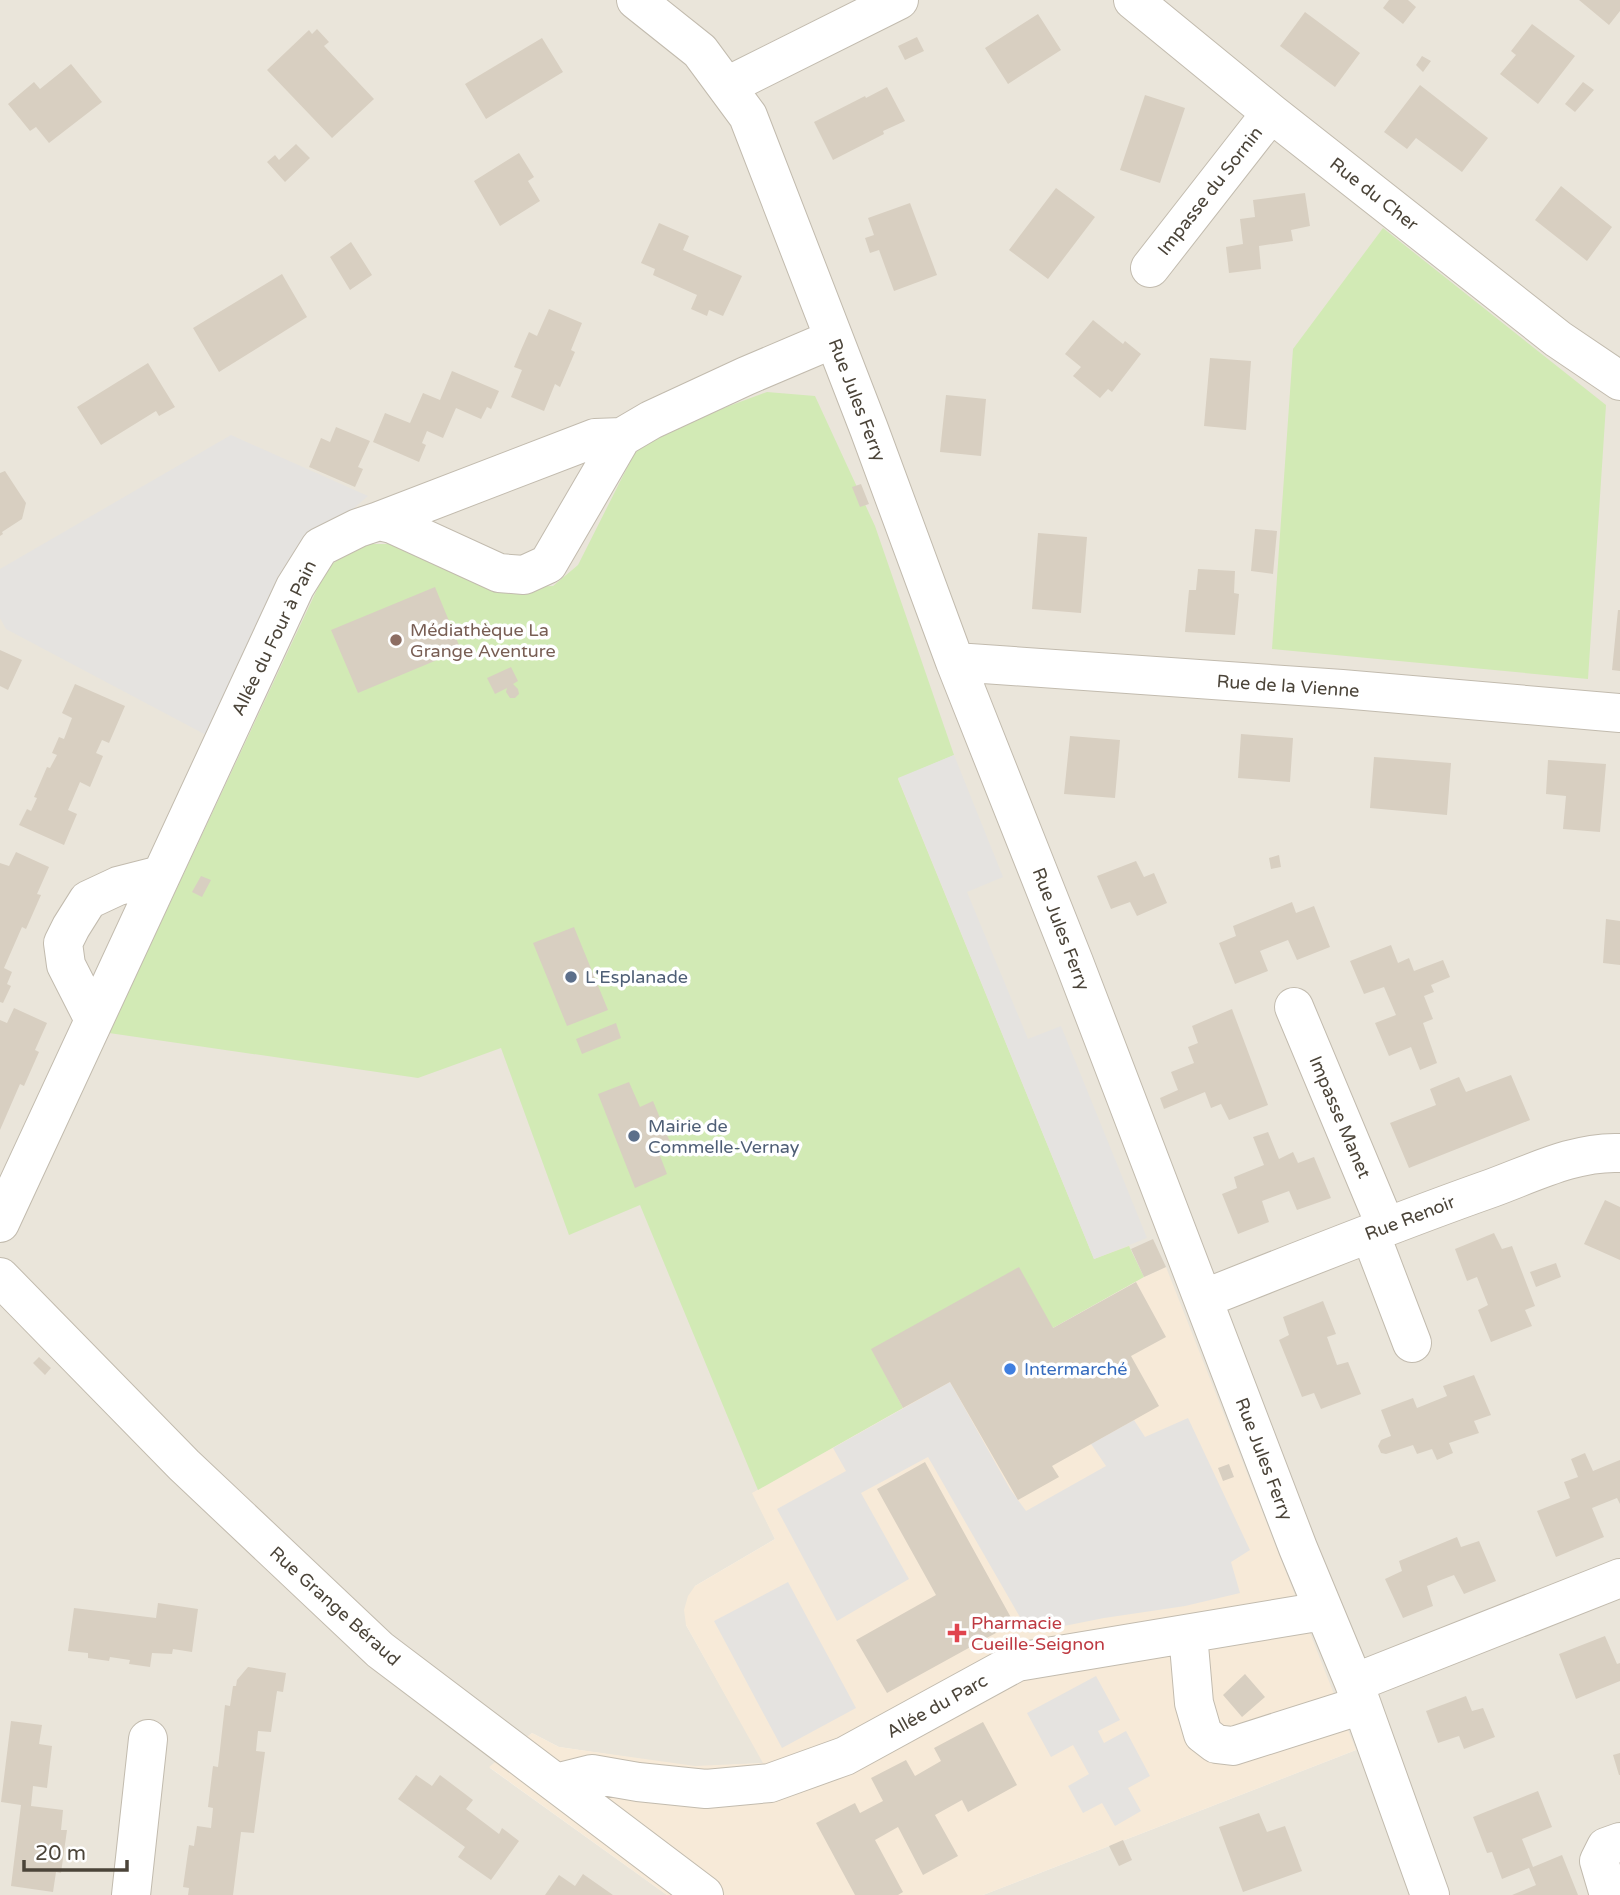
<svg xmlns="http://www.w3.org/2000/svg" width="1620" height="1895" viewBox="0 0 1620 1895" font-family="'Varela Round',sans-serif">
  <rect width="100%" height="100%" fill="#f6f3ec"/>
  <!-- residential -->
  <path fill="#eae5da" d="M0 0H1620V1895H983L1356 1750 1144 1277 903 1408 753 1493 775 1539 695 1586 686 1625 764 1763 695 1767 559 1747 532 1733 490 1768 667 1895H0Z"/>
  <!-- commercial -->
  <path fill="#f7ead8" d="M1166 1267 1356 1750 983 1895H667L489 1767 532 1733 559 1747 695 1766 763 1763 686 1625 684 1610 688 1596 695 1586 775 1539 752 1493 903 1408 871 1349 1053 1328 1144 1277Z"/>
  <!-- green -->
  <path fill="#d2eab5" d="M1383 228 1606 405 1588 679 1272 649 1293 349Z
    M767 392 815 396 875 526 954 755 898 779 1094 1259 1129 1246 1144 1277 1053 1328 872 1349 903 1408 758 1490 640 1205 569 1235 501 1048 418 1078 109 1033 321 581 331 565 348 552 369 544H396L492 588 553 586 578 565 634 454 642 443 659 432Z"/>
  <!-- parking -->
  <path fill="#e5e3e0" d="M231 435 368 496 296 558 208 736 6 629 0 618V569Z
    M954 755 1003 877 967 892 1028 1039 1061 1026 1147 1238 1094 1259 898 778Z
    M950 1382 1010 1489 1026 1511 1106 1466 1091 1444 1134 1420 1145 1437 1188 1418 1250 1550 1231 1562 1240 1593 1185 1606 1104 1618 1029 1633 928 1457 861 1493 909 1579 837 1621 777 1509 846 1471 833 1448Z
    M788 1582 856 1708 782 1748 714 1621Z
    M1096 1676 1120 1720 1098 1731 1104 1743 1126 1731 1150 1776 1128 1788 1141 1811 1115 1826 1102 1803 1083 1813 1068 1786 1089 1774 1073 1745 1051 1757 1027 1713Z"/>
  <!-- building -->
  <path fill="#d8cfc1" d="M1389 0H1408L1416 7 1403 24 1383 8Z
    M1579 0H1620V11L1609 25Z
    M1305 12 1360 53 1335 87 1280 46Z
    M1038 14 1061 50 1008 84 985 48Z
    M1532 24 1575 56 1538 104 1500 74 1516 55 1511 51Z
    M317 29 329 42 324 46 374 99 332 138 267 70 309 30 312 34Z
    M917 37 924 51 905 60 898 46Z
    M542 38 563 72 486 119 465 84Z
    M1422 56 1431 61 1423 72 1416 65Z
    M71 64 102 102 49 143 36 127 30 131 8 104 34 82 40 89Z
    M1583 82 1594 90 1575 112 1565 104Z
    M1420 85 1488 138 1462 172 1416 138 1407 149 1384 132Z
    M887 87 905 121 883 131 884 134 833 160 814 122 865 96 866 98Z
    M1145 95 1185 108 1160 183 1120 170Z
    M296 144 310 158 285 182 267 162 275 155 279 160Z
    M519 153 534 177 528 181 540 201 500 226 474 181Z
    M1561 186 1612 227 1587 261 1535 220Z
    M1056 188 1095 217 1048 279 1009 250Z
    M1305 193 1310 226 1291 230 1293 241 1259 246 1261 269 1229 273 1226 247 1243 244 1240 219 1255 217 1253 200Z
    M910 203 937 275 894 291 879 250 870 253 865 238 874 235 868 218Z
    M659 223 689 236 683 250 742 276 723 316 709 310 707 316 691 309 697 295 653 275 655 269 641 263Z
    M351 242 372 275 350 290 330 257Z
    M282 274 307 317 219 372 193 328Z
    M549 309 582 323 571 350 575 352 560 387 555 384 544 411 511 397 522 370 514 367 521 350 529 332 537 336Z
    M1093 320 1123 344 1125 341 1141 354 1112 392 1108 389 1100 398 1073 376 1081 367 1065 354Z
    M1210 358 1251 361 1246 430 1204 426Z
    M148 363 175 407 159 416 156 411 101 445 77 407Z
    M452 371 499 391 491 409 487 407 481 419 456 408 443 438 427 431 422 443 426 445 419 462 373 442 385 413 410 423 423 393 440 400Z
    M946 395 986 399 981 456 940 452Z
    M336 427 370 441 358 467 363 469 355 487 309 467 321 438 330 442Z
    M5 471 26 503 22 519 2 532 3 534 0 536V473Z
    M861 484 869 504 860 507 852 487Z
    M1255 529 1277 531 1273 574 1251 571Z
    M1038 533 1087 537 1081 613 1032 609Z
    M1198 569 1235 571 1234 593 1239 594 1235 635 1185 632 1189 590H1196Z
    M435 587 461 650 358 693 331 630Z
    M1618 610H1620V671L1612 670Z
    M0 650 22 660 8 690 0 686Z
    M511 667 518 681 513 684 518 689 519 694 515 698H510L506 692 507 688 495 694 487 678Z
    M75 684 125 706 109 743 102 740 96 753 103 756 90 787 80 782 68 810 77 814 64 845 19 825 27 809 31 811 37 798 34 797 47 767 50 768 57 755 52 753 59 737 64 739 72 718 62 713Z
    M1241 734 1293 738 1290 782 1238 778Z
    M1070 736 1120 740 1115 798 1064 794Z
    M1374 757 1451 763 1447 815 1370 808Z
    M1548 760 1606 764 1600 832 1563 829 1566 796 1546 794Z
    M16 852 49 867 37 894 41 895 26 929 22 927 4 968 12 972 7 984 11 986 3 1003 0 1002V863L9 866Z
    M1279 855 1281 867 1271 869 1269 858Z
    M1136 861 1144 877 1154 873 1167 903 1137 916 1130 902 1111 909 1097 876Z
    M201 876 211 880 202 897 192 892Z
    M1292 902 1296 913 1314 906 1330 947 1297 960 1288 940 1260 951 1268 971 1235 984 1219 943 1236 936 1233 926Z
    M1606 919 1620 921V965L1603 963Z
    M574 927 608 1010 567 1026 533 943Z
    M1391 945 1398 963 1409 958 1414 971 1443 960 1450 977 1431 985 1434 992 1424 996 1433 1019 1423 1023 1437 1063 1420 1070 1411 1047 1389 1056 1375 1023 1396 1015 1384 987 1364 994 1350 961Z
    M14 1008 47 1023 35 1050 39 1052 24 1086 20 1084 0 1130V1020L7 1023Z
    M1232 1009 1268 1105 1229 1120 1221 1104 1211 1108 1205 1092 1164 1109 1160 1098 1178 1090 1171 1072 1194 1063 1188 1047 1198 1043 1192 1026Z
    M616 1023 621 1038 582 1054 576 1039Z
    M1511 1075 1530 1120 1409 1168 1390 1123 1436 1105 1430 1089 1459 1077 1466 1092Z
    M629 1082 640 1107 653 1101 670 1142 657 1148 667 1174 635 1188 598 1094Z
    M1268 1132 1279 1159 1293 1152 1298 1163 1314 1157 1331 1198 1297 1210 1289 1191 1262 1201 1269 1222 1238 1234 1222 1194 1237 1188 1234 1177 1264 1165 1253 1137Z
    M1605 1200 1620 1207V1260L1584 1244Z
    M1494 1233 1502 1249 1512 1246 1535 1306 1525 1310 1532 1326 1491 1342 1478 1310 1488 1305 1477 1277 1467 1281 1455 1249Z
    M1153 1239 1166 1267 1144 1277 1131 1249Z
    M1556 1263 1561 1277 1536 1287 1530 1272Z
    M1019 1267 1053 1328 1136 1282 1166 1337 1131 1356 1159 1406 1052 1466 1059 1477 1018 1500 950 1382 903 1408 871 1349Z
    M1323 1301 1336 1334 1327 1337 1337 1365 1348 1362 1361 1394 1321 1409 1314 1393 1302 1397 1279 1340 1289 1335 1283 1317Z
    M39 1357 51 1368 45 1375 33 1363Z
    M1474 1375 1491 1415 1474 1421 1479 1433 1449 1443 1453 1453 1437 1460 1432 1449 1417 1454 1413 1445 1386 1454 1381 1453 1378 1446 1381 1440 1391 1436 1381 1410 1413 1398 1417 1408 1447 1396 1443 1386Z
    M1585 1453 1593 1471 1620 1460V1504L1617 1498 1592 1508 1604 1537 1556 1557 1537 1511 1570 1498 1564 1482 1578 1477 1571 1459Z
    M925 1462 1014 1623 887 1693 856 1640 936 1595 877 1489Z
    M1229 1464 1234 1477 1223 1481 1218 1468Z
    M1457 1537 1461 1547 1479 1541 1496 1581 1464 1594 1454 1575 1441 1580 1427 1586 1433 1606 1403 1618 1385 1579 1402 1571 1399 1561Z
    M158 1603 198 1609 192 1652 173 1649 172 1654 152 1653 150 1667 129 1664 130 1660 110 1657 109 1661 88 1658V1653L68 1651 74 1608 156 1618Z
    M1605 1636 1617 1664 1620 1663V1681L1576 1699 1559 1654Z
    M248 1667 286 1673 283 1692 277 1691 271 1732 258 1731 256 1751 265 1752 254 1833 241 1832 233 1895H188L189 1888 183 1887 189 1845 194 1846 197 1826 211 1828 213 1808 208 1807 213 1766 218 1767 225 1705 230 1706 233 1686H236L237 1680Z
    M1245 1674 1265 1697 1242 1717 1223 1695Z
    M1466 1696 1472 1711 1483 1708 1495 1737 1464 1749 1459 1736 1438 1743 1426 1711Z
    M11 1721 42 1725 39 1744 52 1746 47 1788 33 1786 31 1806 63 1810 61 1830H67L61 1873 56 1872 53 1892 11 1886 21 1805 1 1802Z
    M983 1722 1017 1785 968 1812 962 1800 935 1815 958 1856 923 1875 898 1827 875 1840 903 1892 898 1895H855L816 1823 855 1803 860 1813 883 1801 871 1778 906 1760 915 1776 941 1761 934 1748Z
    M1620 1753V1775H1619L1613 1755Z
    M416 1775 432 1786 440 1775 473 1800 466 1809 499 1834 502 1828 519 1841 491 1880 458 1857 465 1847 398 1799Z
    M1538 1791 1552 1827 1522 1839 1533 1867 1562 1855 1578 1895H1512L1536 1885 1529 1868 1502 1879 1492 1852 1487 1853 1473 1817Z
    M1259 1813 1267 1832 1285 1826 1302 1871 1243 1892 1219 1827Z
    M1123 1840 1132 1860 1119 1866 1109 1846Z
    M583 1874 613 1895H545L559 1875 575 1886Z"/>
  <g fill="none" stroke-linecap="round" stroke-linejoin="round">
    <defs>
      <path id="minor" d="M636 0 700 51 748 116 869 429 955 662 1074 962 1298 1548 1354 1683 1430 1895
        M1133 0 1271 113 1558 339 1620 381
        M727 86 899 0
        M1150 268 1271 113
        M379 521 595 438 622 437
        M955 662 1342 689 1620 713
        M1294 1007 1386 1227
        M94 1020 66 965 63 943 71 927 88 900 118 886 161 875
        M0 1223 295 587 320 547 358 528 379 521 392 524 499 573 524 575 548 564 622 437 651 420 746 376 833 339
        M1370 1233 1412 1343
        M0 1277 184 1465 380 1650 704 1895
        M1203 1299C1299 1261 1395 1222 1492 1188 1533 1173 1576 1151 1620 1153
        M1188 1634 1194 1703 1203 1734 1216 1744 1233 1746 1362 1705
        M1354 1683 1620 1578
        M556 1783 592 1774 638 1782 706 1789 770 1783 845 1756 1017 1662 1323 1611
        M131 1895 148 1739
        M1609 1895 1599 1861 1606 1847 1620 1842"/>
    </defs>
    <!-- minor casing -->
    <use href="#minor" stroke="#c2bbae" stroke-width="40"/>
    <!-- minor -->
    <use href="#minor" stroke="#fff" stroke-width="38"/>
  </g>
  <!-- markers -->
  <circle fill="#8d6e63" stroke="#fff" stroke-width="2.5" cx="396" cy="640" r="7"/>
  <g fill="#5c6f8a" stroke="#fff" stroke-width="2.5">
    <circle cx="571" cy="977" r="7"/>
    <circle cx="634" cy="1136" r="7"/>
  </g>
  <circle fill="#3f7fe0" stroke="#fff" stroke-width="2.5" cx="1010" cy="1369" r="7"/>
  <path fill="#e0444e" stroke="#fff" stroke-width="2.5" d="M953.5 1622.5h7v7h7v7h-7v7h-7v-7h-7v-7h7z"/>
  <g text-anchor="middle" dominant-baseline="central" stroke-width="7" stroke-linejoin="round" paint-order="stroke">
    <!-- street labels -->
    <g font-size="18" fill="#4b4439" stroke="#fff">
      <text transform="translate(1210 191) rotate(-52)">Impasse du Sornin</text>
      <text transform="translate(1374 194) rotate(38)">Rue du Cher</text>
      <text transform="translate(857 400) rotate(69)">Rue Jules Ferry</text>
      <text transform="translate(274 638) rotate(-64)">Allée du Four à Pain</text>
      <text transform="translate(1288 686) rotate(4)">Rue de la Vienne</text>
      <text transform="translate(1061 929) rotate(69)">Rue Jules Ferry</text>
      <text transform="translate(1340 1117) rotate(67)">Impasse Manet</text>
      <text transform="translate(1410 1218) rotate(-21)">Rue Renoir</text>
      <text transform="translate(1264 1459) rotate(69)">Rue Jules Ferry</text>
      <text transform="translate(335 1606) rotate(42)">Rue Grange Béraud</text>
      <text transform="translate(937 1706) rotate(-29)">Allée du Parc</text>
    </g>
    <!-- education labels -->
    <g font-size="18" fill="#785e54" stroke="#fff" text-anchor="start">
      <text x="410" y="630">Médiathèque La<tspan x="410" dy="21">Grange Aventure</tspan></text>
    </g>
    <!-- service labels -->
    <g font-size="18" fill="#4e5e75" stroke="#fff" text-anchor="start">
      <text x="585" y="977">L'Esplanade</text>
      <text x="648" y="1126">Mairie de<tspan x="648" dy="21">Commelle-Vernay</tspan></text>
    </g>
    <!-- shop labels -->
    <g font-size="18" fill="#366cbe" stroke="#fff" text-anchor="start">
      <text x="1024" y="1369">Intermarché</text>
    </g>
    <!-- health labels -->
    <g font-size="18" fill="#be3a42" stroke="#fff" text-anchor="start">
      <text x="971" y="1623">Pharmacie<tspan x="971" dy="21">Cueille-Seignon</tspan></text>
    </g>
  </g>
  <!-- scale -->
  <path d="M24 1860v10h103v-10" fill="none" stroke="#4b4439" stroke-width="3.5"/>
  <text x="35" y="1860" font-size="21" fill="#4b4439" stroke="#ffffff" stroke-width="5" paint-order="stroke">20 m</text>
</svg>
